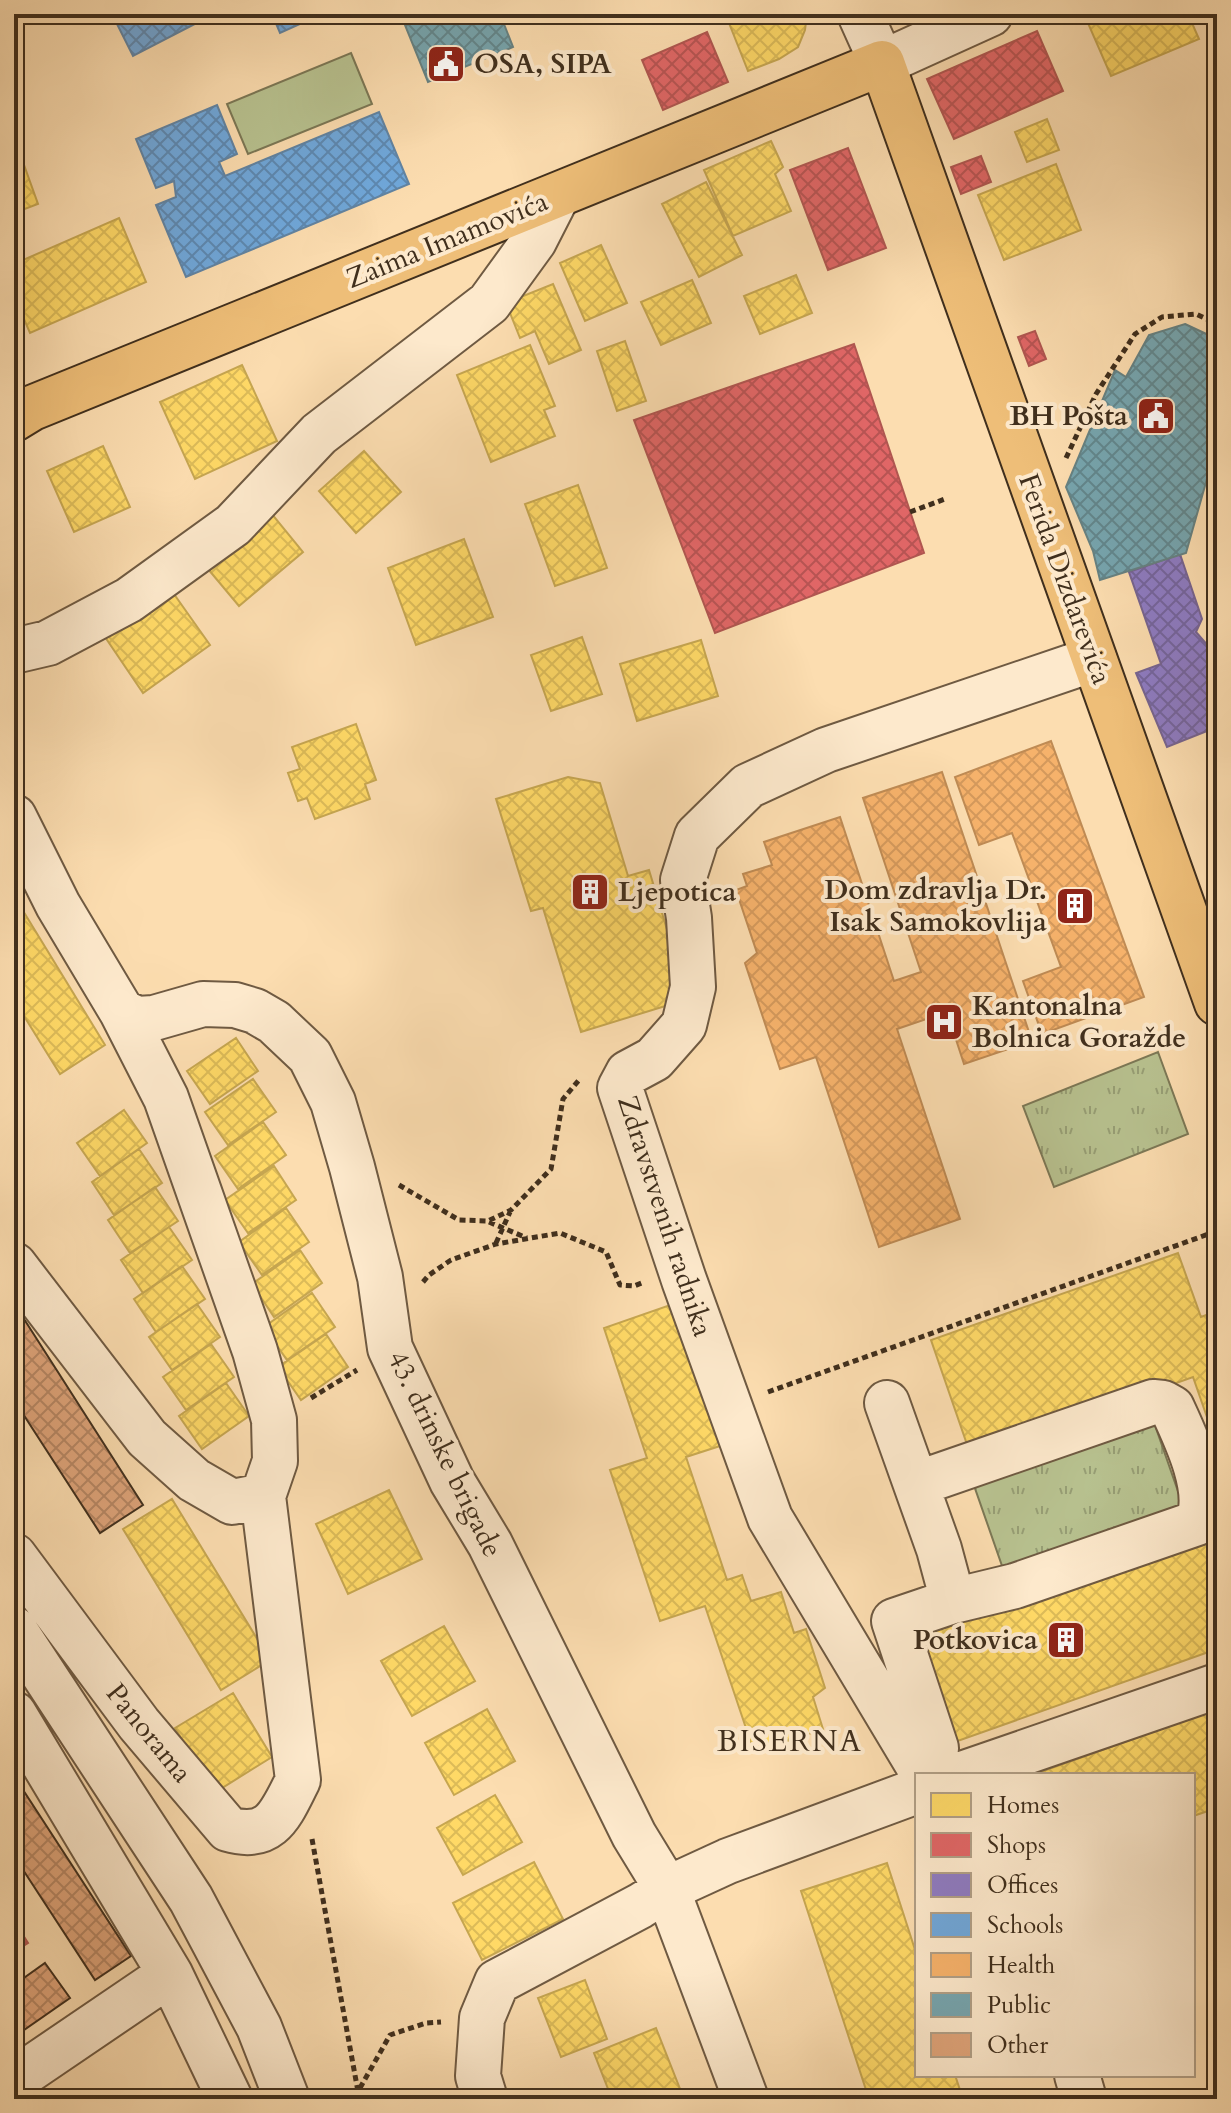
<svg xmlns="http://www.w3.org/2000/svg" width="1231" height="2113" viewBox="0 0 1231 2113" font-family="Cardo,serif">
  <defs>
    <pattern id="grass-tufts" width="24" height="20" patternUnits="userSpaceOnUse" patternTransform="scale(2)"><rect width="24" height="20" fill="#b8c290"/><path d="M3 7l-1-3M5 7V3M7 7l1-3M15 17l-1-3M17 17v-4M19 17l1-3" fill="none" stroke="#979e75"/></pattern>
    <pattern id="homes-cross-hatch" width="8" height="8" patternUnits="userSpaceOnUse" patternTransform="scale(2)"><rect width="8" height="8" fill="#ffd966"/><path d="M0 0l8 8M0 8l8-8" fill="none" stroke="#dcbb58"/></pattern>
    <pattern id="shops-cross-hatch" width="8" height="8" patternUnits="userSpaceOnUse" patternTransform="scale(2)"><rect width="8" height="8" fill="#e06666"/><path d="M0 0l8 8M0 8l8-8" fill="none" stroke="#b75453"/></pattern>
    <pattern id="offices-cross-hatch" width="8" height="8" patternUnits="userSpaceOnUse" patternTransform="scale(2)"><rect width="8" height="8" fill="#8e7cc3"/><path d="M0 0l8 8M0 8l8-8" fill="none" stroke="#75669e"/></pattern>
    <pattern id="schools-cross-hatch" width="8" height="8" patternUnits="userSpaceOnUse" patternTransform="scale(2)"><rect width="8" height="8" fill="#6fa8dc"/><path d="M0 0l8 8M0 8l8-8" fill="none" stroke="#5d89b2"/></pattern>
    <pattern id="health-cross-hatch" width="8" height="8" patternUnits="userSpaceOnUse" patternTransform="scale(2)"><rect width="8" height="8" fill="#f6b26b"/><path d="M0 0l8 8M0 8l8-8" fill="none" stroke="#d4995c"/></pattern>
    <pattern id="public-cross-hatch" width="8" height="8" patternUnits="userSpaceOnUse" patternTransform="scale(2)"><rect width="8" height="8" fill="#76a5af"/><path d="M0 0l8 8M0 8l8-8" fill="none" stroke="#62878e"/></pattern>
    <pattern id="building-cross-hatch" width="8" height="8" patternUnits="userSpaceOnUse" patternTransform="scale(2)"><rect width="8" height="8" fill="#dfa47a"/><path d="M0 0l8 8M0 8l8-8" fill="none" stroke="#b68663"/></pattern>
  </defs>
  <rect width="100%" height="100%" fill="#fcddb0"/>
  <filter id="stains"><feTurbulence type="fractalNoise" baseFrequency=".0025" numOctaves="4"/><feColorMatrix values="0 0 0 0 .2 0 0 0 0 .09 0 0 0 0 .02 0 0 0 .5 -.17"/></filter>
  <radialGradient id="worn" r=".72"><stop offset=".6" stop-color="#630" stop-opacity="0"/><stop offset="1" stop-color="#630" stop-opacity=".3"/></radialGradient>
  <!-- grass -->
  <path fill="url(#grass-tufts)" stroke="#7c7856" stroke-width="2" d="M1158 1052 1188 1134 1054 1187 1023 1106Z
    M1150 1411 1188 1520 1008 1583 970 1474Z"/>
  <!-- pitch -->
  <path fill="#b8c290" stroke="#7c7856" stroke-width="2" d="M351 53 372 104 248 154 227 104Z"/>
  <!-- homes -->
  <path fill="url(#homes-cross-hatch)" stroke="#c6a650" stroke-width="2" d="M749 14H807L805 30 798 47 779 59 748 71 729 23Z
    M1084 14H1188L1199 39 1111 76Z
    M1047 119 1059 150 1027 162 1015 132Z
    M14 137 38 204 14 213Z
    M771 141 783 167 775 174 791 211 733 236 704 170Z
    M1056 164 1081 230 1004 260 978 195Z
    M706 182 742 255 699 277 662 204Z
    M119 218 146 282 30 333 14 296V264Z
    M601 245 627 303 585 321 560 263Z
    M796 275 812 313 760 334 744 296Z
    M692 280 711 323 661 345 641 302Z
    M553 284 581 350 549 364 535 331 520 338 506 303Z
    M625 341 646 401 617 411 597 351Z
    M530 345 555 406 544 410 555 436 491 462 457 375Z
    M242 365 277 441 195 479 160 402Z
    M103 446 130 507 74 532 47 471Z
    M364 451 401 492 356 533 319 491Z
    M578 485 607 568 555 586 525 504Z
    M267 508 303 552 239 606 203 563Z
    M464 539 493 617 416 645 388 568Z
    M169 587 210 645 143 693 103 634Z
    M582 637 602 694 551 711 531 655Z
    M701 640 718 696 637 721 620 664Z
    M356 724 376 780 365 784 370 799 315 819 307 798 298 801 288 773 300 769 292 747Z
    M568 777 600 783 628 876 649 870 688 999 581 1032 543 908 531 911 496 799Z
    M14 896 105 1045 60 1074 14 1000Z
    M236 1038 258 1071 210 1104 187 1071Z
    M253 1079 276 1112 228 1145 205 1112Z
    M124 1110 147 1143 100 1176 77 1143Z
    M263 1122 286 1155 238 1189 215 1156Z
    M139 1149 162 1183 114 1215 92 1182Z
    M274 1166 296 1200 248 1233 225 1200Z
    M155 1187 178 1221 130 1253 108 1220Z
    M286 1208 309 1242 262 1275 239 1242Z
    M169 1227 192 1260 143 1293 121 1260Z
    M300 1250 322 1283 274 1317 252 1284Z
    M1178 1253 1201 1317 1217 1311V1446L1193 1377 971 1456 931 1340Z
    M182 1266 205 1299 156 1332 134 1299Z
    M312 1293 335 1327 287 1360 264 1327Z
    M676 1303 723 1445 686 1457 727 1580 742 1575 751 1601 781 1592 794 1633 806 1629 825 1688 813 1697 823 1729 754 1752 705 1606 660 1621 610 1470 647 1458 604 1328Z
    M197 1304 220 1337 172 1370 149 1337Z
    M326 1334 348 1367 301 1400 278 1367Z
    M211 1344 234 1377 186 1410 163 1377Z
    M226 1383 249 1416 202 1449 179 1416Z
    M389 1490 422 1559 348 1594 316 1524Z
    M172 1499 270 1660 221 1690 123 1529Z
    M1217 1524V1649L952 1743 912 1631Z
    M444 1626 475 1681 412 1716 381 1661Z
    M233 1693 272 1757 214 1793 175 1728Z
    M487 1709 515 1761 454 1795 425 1743Z
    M1217 1709V1808L1193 1816V1775H1032Z
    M495 1795 522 1842 463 1875 437 1828Z
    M534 1862 563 1919 482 1960 453 1903Z
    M887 1863 917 1956V2075H955L963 2099H869L801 1891Z
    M585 1980 607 2039 561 2057 538 1998Z
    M656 2028 684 2099H612L594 2053Z"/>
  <!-- shops -->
  <path fill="url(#shops-cross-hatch)" stroke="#b05650" stroke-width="2" d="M1037 31 1063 91 954 139 927 79Z
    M707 32 728 82 663 110 642 60Z
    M848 148 886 248 828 270 790 170Z
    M981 156 991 182 961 194 951 167Z
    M1035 331 1046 359 1029 366 1018 337Z
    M854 344 924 553 715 633 634 420Z
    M14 1921 28 1943 14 1952Z"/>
  <!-- offices -->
  <path fill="url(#offices-cross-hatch)" stroke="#776591" stroke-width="2" d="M1180 554 1202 619 1196 632 1209 647 1217 644V727L1167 747 1136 673 1161 664 1129 572Z"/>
  <!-- schools -->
  <path fill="url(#schools-cross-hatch)" stroke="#6184a3" stroke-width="2" d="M112 14H214L133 56Z
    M272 14H322L280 33Z
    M217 105 237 154 219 162 225 176 379 112 409 184 186 277 156 205 176 197 174 181 156 188 136 139Z"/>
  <!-- health -->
  <path fill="url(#health-cross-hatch)" stroke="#bf8b54" stroke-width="2" d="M1051 741 1144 997 1042 1034 1023 981 1061 967 1012 833 979 845 955 777Z
    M942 772 1032 1041 964 1064 947 1012 897 1029 960 1219 879 1247 816 1057 780 1069 745 963 757 953 736 890 747 886 743 874 772 865 764 842 840 817 894 981 921 972 863 798Z"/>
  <!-- public -->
  <path fill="url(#public-cross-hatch)" stroke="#668283" stroke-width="2" d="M419 14H500L513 47 428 82 403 20Z
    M1185 324 1217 339V456L1212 461 1186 553 1100 580 1093 551 1066 487 1115 370 1126 377 1149 335Z"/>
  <!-- building -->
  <path fill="url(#building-cross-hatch)" stroke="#402f1d" stroke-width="2" d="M24 1319 143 1505 100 1533 14 1400V1326Z
    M14 1776 131 1956 95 1980 14 1856Z
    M45 1963 70 1998 14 2037V1985Z"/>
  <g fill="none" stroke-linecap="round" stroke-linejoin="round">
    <defs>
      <path id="minor" d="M860 14 882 63 990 14
        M14 651 48 643 129 600 233 525 319 434 489 303 534 241 557 196
        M14 817 58 905 122 1012 166 1098 255 1351 274 1420 275 1461 263 1496 298 1780C281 1813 272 1842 228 1829L139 1724 14 1556
        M122 1012 137 1019 154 1018 203 1004 235 1005 255 1011 274 1022 310 1056 333 1102 352 1167 380 1277 390 1348 452 1481 490 1544 634 1835 667 1889 746 2099
        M14 1265 147 1438 194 1480 232 1502 263 1496
        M887 1403 939 1549 953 1601 894 1621 936 1748 932 1775
        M916 1484 1153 1402 1163 1403 1172 1408C1186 1438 1212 1492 1197 1523L1015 1586 953 1601
        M14 1629 191 1899 259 2027 287 2099
        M14 1714 170 1974 230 2099
        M924 1775 770 1518 684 1280 620 1088 628 1073 654 1059 684 1025 693 987 689 918 683 880 697 836 748 786 826 750 1094 659
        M959 1775 1217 1686
        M1077 2075 1084 2099
        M14 2080 170 1974
        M485 2099 478 2076 482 2018 497 1982 640 1906 667 1889 728 1861 917 1791"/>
      <path id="major" d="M14 419 32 408 882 63 1217 1003"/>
    </defs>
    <!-- minor casing -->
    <use href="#minor" stroke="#6f5a42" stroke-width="48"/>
    <!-- major casing -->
    <use href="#major" stroke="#402f1d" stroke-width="48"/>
    <!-- path -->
    <path stroke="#402f1d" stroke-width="5" stroke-dasharray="6 4" stroke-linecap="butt" d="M1066 458 1096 394 1135 334 1162 317 1196 314 1217 324
      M910 512 945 499
      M399 1185 459 1220 488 1221 511 1210 551 1169 563 1099 579 1080
      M489 1222 527 1238
      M496 1243 510 1212
      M423 1282 429 1275 451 1260 496 1244 560 1233 606 1252 620 1285 634 1286 644 1282
      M768 1392 1217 1231
      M311 1398 357 1370
      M312 1839 359 2097
      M360 2088 390 2035 426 2023 441 2022"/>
    <!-- minor -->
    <use href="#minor" stroke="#fde9cc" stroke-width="44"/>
    <!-- major -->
    <use href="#major" stroke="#eebe78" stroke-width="44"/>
  </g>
  <!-- icons -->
  <defs>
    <symbol id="civic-square" viewBox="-11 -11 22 22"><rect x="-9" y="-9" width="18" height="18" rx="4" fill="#8f2418" stroke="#fde9cc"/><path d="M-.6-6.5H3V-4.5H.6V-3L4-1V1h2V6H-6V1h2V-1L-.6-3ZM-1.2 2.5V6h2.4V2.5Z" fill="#fff"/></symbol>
    <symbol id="building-square" viewBox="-11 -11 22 22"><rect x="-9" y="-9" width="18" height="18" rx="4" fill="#8f2418" stroke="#fde9cc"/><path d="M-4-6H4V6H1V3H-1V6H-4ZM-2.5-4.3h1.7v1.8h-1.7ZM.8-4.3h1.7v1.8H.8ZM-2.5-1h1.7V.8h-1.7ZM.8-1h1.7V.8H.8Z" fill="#fff"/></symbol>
    <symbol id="hospital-square" viewBox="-11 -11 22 22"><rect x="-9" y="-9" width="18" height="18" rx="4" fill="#8f2418" stroke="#fde9cc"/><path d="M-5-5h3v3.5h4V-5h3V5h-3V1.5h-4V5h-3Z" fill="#fff"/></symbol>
  </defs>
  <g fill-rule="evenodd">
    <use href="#civic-square" x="424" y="42" width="44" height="44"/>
    <use href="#civic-square" x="1134" y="394" width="44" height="44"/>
    <use href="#building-square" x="568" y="870" width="44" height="44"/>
    <use href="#building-square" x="1053" y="884" width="44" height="44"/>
    <use href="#hospital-square" x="922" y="1000" width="44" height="44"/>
    <use href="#building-square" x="1044" y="1618" width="44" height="44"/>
  </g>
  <g text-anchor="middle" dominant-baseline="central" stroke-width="8" stroke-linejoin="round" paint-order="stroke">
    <!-- poi labels -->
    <g font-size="28" font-weight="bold" fill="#402f1d" stroke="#fde9cc" text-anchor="start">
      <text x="474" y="64">OSA, SIPA</text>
      <text x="1128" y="416" text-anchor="end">BH Pošta</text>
      <text x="1047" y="890" text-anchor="end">Dom zdravlja Dr.<tspan x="1047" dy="32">Isak Samokovlija</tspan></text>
      <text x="618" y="892">Ljepotica</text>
      <text x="972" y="1006">Kantonalna<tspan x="972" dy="32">Bolnica Goražde</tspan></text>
      <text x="1038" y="1640" text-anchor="end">Potkovica</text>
    </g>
    <!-- street labels -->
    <g font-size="28" fill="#402f1d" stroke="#fde9cc">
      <text transform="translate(447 240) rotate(-22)">Zaima Imamovića</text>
      <text transform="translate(1065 579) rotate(70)">Ferida Dizdarevića</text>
      <text transform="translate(665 1216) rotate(72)">Zdravstvenih radnika</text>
      <text transform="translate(445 1454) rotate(64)">43. drinske brigade</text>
      <text transform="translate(149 1733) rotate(51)">Panorama</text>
    </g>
    <!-- neighbourhood labels -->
    <g font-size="30" letter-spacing="2" fill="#402f1d" stroke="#fde9cc">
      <text x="790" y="1741">BISERNA</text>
    </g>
  </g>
  <!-- margin -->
  <rect width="1231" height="2113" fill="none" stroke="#fcddb0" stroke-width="48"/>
  <rect x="16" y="16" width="1199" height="2081" fill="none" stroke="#402f1d" stroke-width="4"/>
  <rect x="24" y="24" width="1183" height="2065" fill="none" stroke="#402f1d" stroke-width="2"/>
  <!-- legend -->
  <rect x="915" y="1773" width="280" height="304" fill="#fde9cc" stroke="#b19f86" stroke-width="2"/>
  <rect x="931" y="1793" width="40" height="24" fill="#ffd966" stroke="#b19f86" stroke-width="2"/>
  <text x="987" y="1813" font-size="24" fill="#402f1d">Homes</text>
  <rect x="931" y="1833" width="40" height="24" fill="#e06666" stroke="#b19f86" stroke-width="2"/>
  <text x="987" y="1853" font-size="24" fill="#402f1d">Shops</text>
  <rect x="931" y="1873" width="40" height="24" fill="#8e7cc3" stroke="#b19f86" stroke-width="2"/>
  <text x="987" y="1893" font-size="24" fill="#402f1d">Offices</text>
  <rect x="931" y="1913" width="40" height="24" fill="#6fa8dc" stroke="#b19f86" stroke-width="2"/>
  <text x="987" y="1933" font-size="24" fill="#402f1d">Schools</text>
  <rect x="931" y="1953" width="40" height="24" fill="#f6b26b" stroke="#b19f86" stroke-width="2"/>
  <text x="987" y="1973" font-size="24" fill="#402f1d">Health</text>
  <rect x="931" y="1993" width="40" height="24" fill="#76a5af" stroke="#b19f86" stroke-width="2"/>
  <text x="987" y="2013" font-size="24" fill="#402f1d">Public</text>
  <rect x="931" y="2033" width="40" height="24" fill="#dfa47a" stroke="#b19f86" stroke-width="2"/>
  <text x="987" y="2053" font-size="24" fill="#402f1d">Other</text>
  <rect width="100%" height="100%" filter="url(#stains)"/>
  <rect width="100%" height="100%" fill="url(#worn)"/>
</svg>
